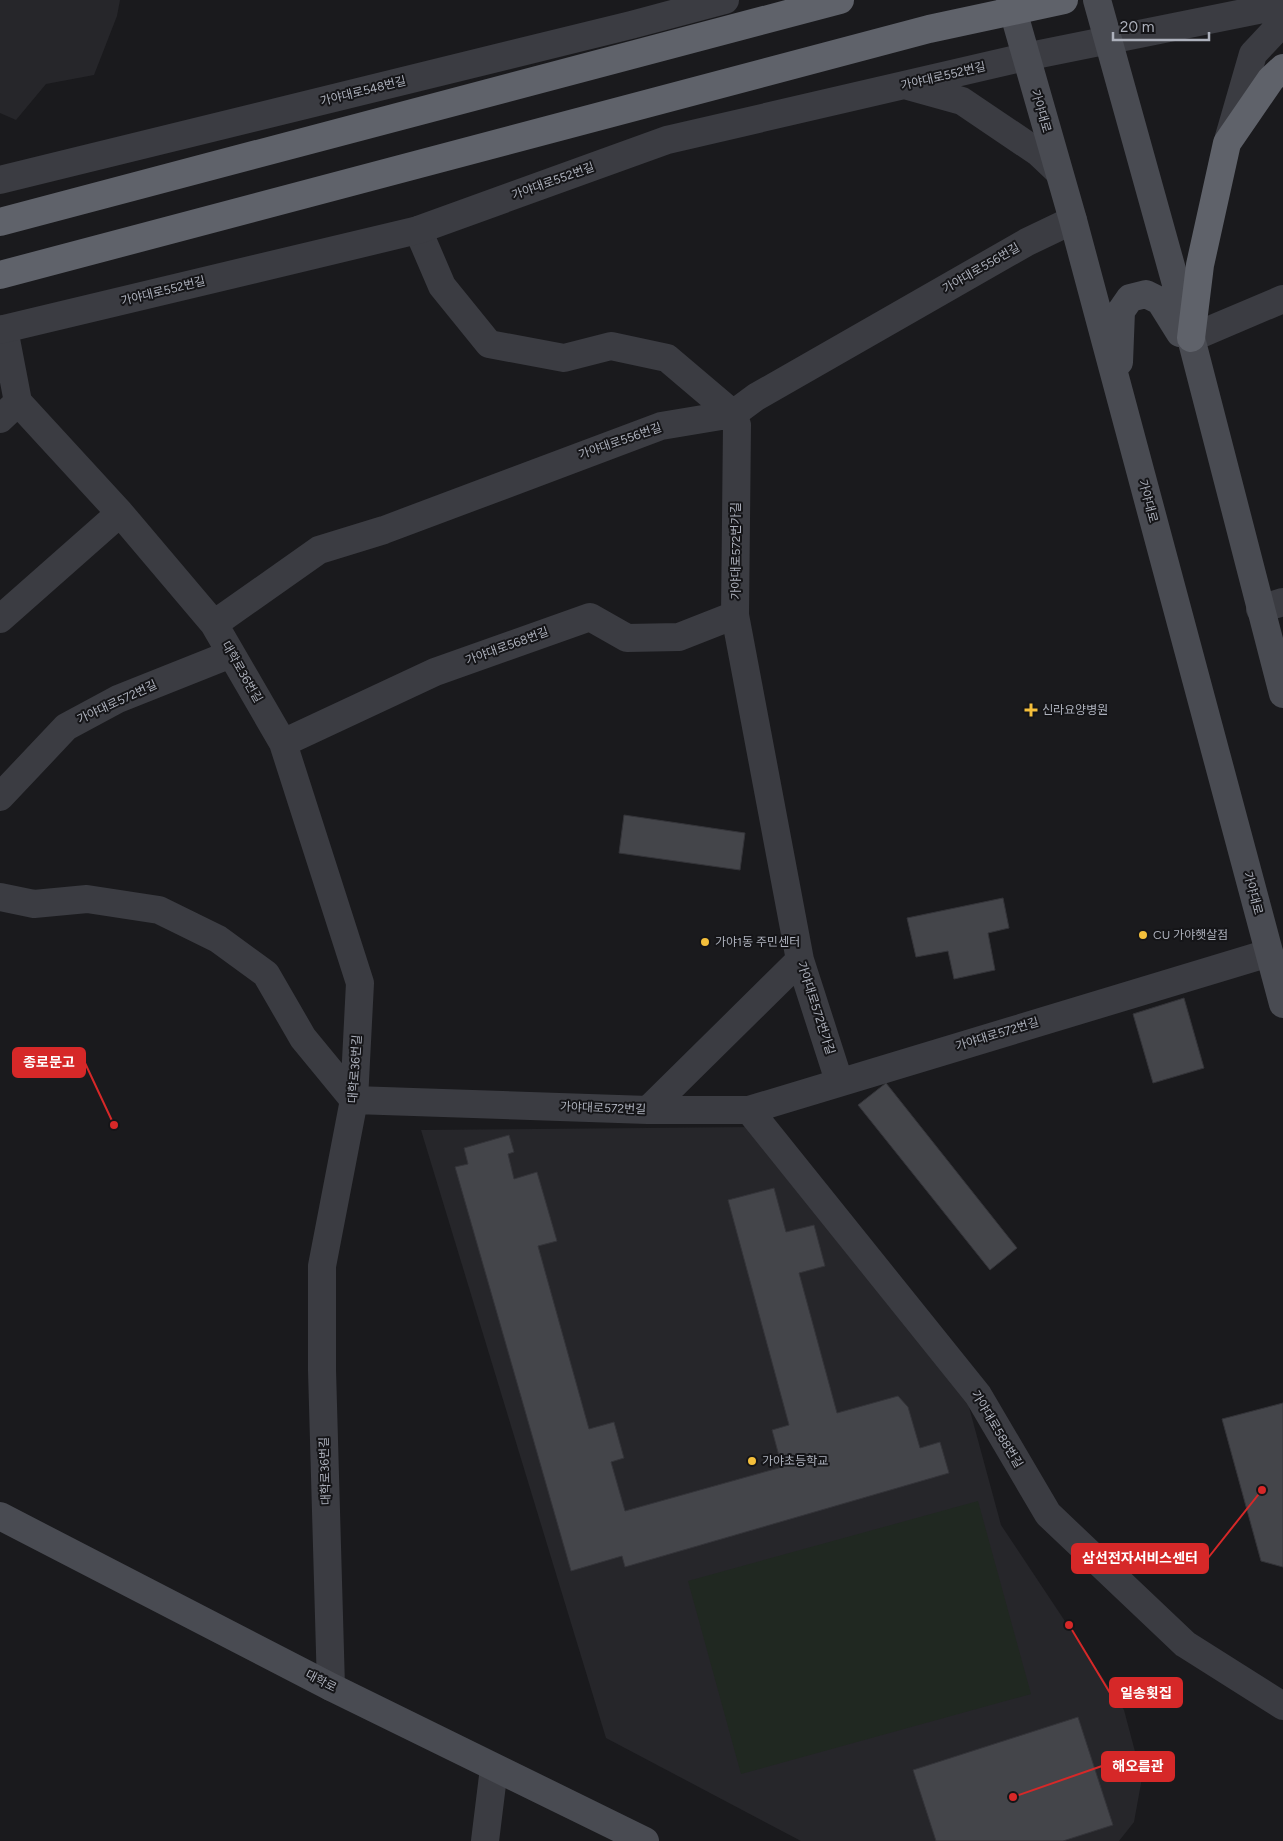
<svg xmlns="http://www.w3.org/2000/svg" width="1283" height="1841" viewBox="0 0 1283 1841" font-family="Figtree,'Noto Sans KR',sans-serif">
  <rect width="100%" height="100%" fill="#1a1a1d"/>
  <!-- built -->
  <path fill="#26262a" d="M0 0H120L117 16 94 75 46 84 16 120 0 113Z
    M756 1127 966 1396 1001 1525 1124 1710 1142 1778 1134 1822 1119 1841H801L606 1738 421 1130Z"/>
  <!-- green -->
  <path fill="#202821" d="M978 1501 1031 1694 741 1774 688 1581Z"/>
  <!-- building -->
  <path fill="#44454a" stroke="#343439" d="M624 815 745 833 740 870 619 853Z
    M1003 898 1009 928 988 933 995 970 954 979 948 951 916 957 907 918Z
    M1184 998 1204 1068 1153 1083 1133 1014Z
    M886 1083 1017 1248 990 1270 858 1105Z
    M509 1135 514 1152 508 1154 514 1179 537 1172 557 1241 538 1246 589 1429 614 1422 624 1458 611 1462 625 1511 782 1467 772 1430 789 1425 728 1200 774 1188 786 1232 814 1225 825 1266 799 1273 837 1413 898 1396 908 1407 920 1448 940 1442 949 1473 625 1567 622 1556 571 1571 455 1167 468 1164 464 1148Z
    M1283 1403V1567L1261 1561 1222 1419Z
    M1078 1717 1113 1825 1063 1841H936L913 1770Z"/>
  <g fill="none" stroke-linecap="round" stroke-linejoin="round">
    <!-- minor -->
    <path stroke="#3b3c42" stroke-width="28" d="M418 230 442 286 489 344 564 358 611 346 667 358 733 414 737 425 735 615 800 960 839 1081
      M4 329 18 402 120 513 214 624 283 743 360 983 354 1100 322 1266V1370L331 1687
      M1191 338 1283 299
      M0 419 18 402
      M1260 609 1283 602
      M0 619 120 513
      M214 624 319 550 384 530 661 426 733 414 756 397 1027 242 1073 220
      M283 743 435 672 590 617 627 638 679 637 735 615
      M0 797 66 727 118 699 231 654
      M0 897 34 904 87 899 159 910 218 939 266 974 303 1038 354 1100 648 1110H749L1269 953
      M648 1110 800 960
      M749 1110 978 1395 1048 1514 1185 1644 1283 1706
      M485 1841 494 1768"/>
    <!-- tertiary -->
    <path stroke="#3b3c42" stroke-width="28" d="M908 86 962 101 1039 153 1058 171
      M1229 137 1253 54 1283 22
      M0 180 631 25 725 0
      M0 330 418 230 667 140 1025 57 1283 5"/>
    <!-- secondary -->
    <path stroke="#494b52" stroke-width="28" d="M1010 0 1073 220 1283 1004
      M1097 0 1191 338 1283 694
      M1119 362 1121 311 1130 298 1146 294 1160 301 1180 333
      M0 1516 331 1687 645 1841"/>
    <!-- trunk -->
    <path stroke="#5f626a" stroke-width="28" d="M0 222 840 0
      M1191 338 1200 265 1227 143 1271 79 1283 68"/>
    <!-- trunk-bridge -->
    <path stroke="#5f626a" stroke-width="28" d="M0 275 929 29 1064 0"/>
  </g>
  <!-- markers -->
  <g fill="#f4bf3b" stroke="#151518" stroke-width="2">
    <path d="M1028.5 702.5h5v5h5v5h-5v5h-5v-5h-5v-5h5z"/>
    <circle cx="1143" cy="935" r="5"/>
    <circle cx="705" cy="942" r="5"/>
    <circle cx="752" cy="1461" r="5"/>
  </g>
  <g text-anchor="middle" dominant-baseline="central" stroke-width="4" stroke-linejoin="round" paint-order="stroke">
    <!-- street labels -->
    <g font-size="12" fill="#adb1bc" stroke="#151518">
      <text transform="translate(943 76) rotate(-13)">가야대로552번길</text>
      <text transform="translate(363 91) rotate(-14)">가야대로548번길</text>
      <text transform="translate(1041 111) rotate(74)">가야대로</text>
      <text transform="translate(553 181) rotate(-20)">가야대로552번길</text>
      <text transform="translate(981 268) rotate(-30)">가야대로556번길</text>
      <text transform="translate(163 291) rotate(-14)">가야대로552번길</text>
      <text transform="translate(620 441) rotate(-19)">가야대로556번길</text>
      <text transform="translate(1148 501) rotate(75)">가야대로</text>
      <text transform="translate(736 551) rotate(-90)">가야대로572번가길</text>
      <text transform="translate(507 646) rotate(-20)">가야대로568번길</text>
      <text transform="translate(242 672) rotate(60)">대학로36번길</text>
      <text transform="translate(117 702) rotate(-25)">가야대로572번길</text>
      <text transform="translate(1253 893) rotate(75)">가야대로</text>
      <text transform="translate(816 1008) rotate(72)">가야대로572번가길</text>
      <text transform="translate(997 1034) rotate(-17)">가야대로572번길</text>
      <text transform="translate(355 1069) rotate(-86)">대학로36번길</text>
      <text transform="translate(603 1108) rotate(2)">가야대로572번길</text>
      <text transform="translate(997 1429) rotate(59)">가야대로588번길</text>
      <text transform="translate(325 1471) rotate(-92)">대학로36번길</text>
      <text transform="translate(321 1681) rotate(27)">대학로</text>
    </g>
    <!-- poi labels -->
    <g font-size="12" fill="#adb1bc" stroke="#151518" text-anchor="start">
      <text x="1042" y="710">신라요양병원</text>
      <text x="1153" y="935">CU 가야햇살점</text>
      <text x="715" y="942">가야1동 주민센터</text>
      <text x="762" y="1461">가야초등학교</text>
    </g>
  </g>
  <!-- callouts -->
  <path fill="none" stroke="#d62828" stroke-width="2" d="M114 1125L85 1063M1262 1490L1208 1558M1069 1625L1110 1693M1013 1797L1102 1766"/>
  <g fill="#d62828" stroke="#151518" stroke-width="2">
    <circle cx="114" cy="1125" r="5"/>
    <circle cx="1262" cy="1490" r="5"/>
    <circle cx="1069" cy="1625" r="5"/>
    <circle cx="1013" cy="1797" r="5"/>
  </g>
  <g fill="#d62828" stroke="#d62828" stroke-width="2">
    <rect x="13" y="1048" width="72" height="29" rx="5"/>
    <rect x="1072" y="1544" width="136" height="29" rx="5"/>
    <rect x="1110" y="1678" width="72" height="29" rx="5"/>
    <rect x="1102" y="1752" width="72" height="29" rx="5"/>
  </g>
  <g font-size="14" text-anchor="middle" font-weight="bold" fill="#fff">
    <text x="49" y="1067">종로문고</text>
    <text x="1140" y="1563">삼선전자서비스센터</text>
    <text x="1146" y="1698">일송횟집</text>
    <text x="1138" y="1771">해오름관</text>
  </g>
  <!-- scale -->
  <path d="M1113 32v8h96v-8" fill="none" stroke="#adb1bc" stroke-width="2.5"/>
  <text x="1120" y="32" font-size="15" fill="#adb1bc" stroke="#151518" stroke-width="4" paint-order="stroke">20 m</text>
</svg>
